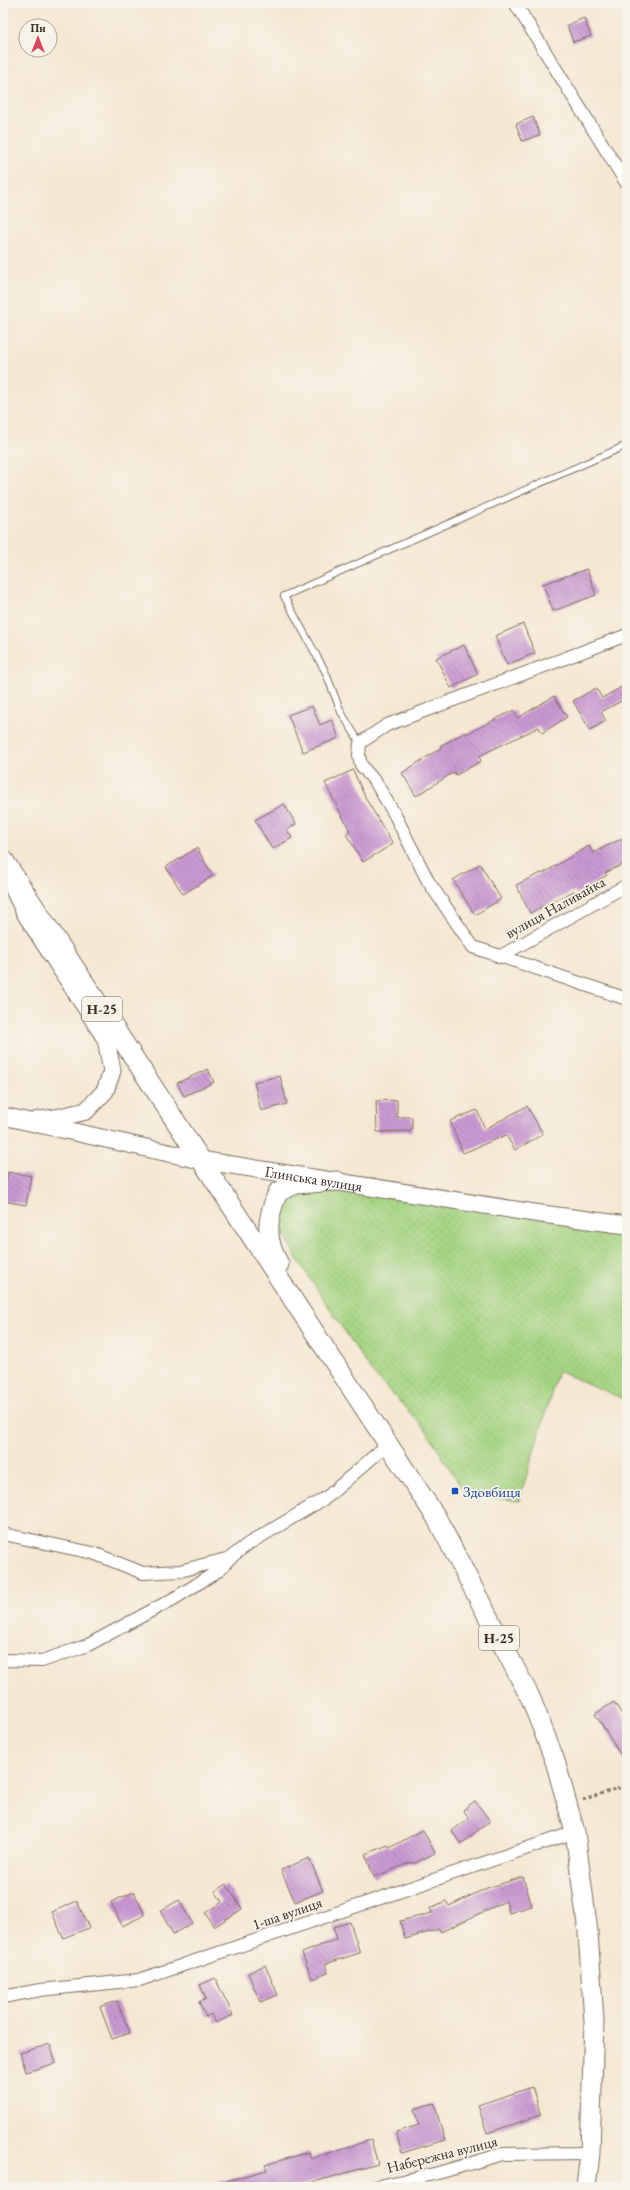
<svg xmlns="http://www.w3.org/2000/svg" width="630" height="2190" viewBox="0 0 630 2190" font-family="'EB Garamond',serif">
  <defs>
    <pattern id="garden-dots" width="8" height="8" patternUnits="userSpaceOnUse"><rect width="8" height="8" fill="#a4d482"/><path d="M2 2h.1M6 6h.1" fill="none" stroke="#8eb670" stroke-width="1.8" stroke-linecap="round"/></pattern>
    <pattern id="building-back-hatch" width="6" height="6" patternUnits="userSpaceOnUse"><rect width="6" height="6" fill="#ca99d3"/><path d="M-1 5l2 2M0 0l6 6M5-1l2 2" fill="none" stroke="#a57dab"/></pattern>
  </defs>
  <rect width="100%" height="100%" fill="#f7f3e8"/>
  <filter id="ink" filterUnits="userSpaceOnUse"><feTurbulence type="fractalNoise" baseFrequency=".025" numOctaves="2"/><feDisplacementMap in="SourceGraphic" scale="8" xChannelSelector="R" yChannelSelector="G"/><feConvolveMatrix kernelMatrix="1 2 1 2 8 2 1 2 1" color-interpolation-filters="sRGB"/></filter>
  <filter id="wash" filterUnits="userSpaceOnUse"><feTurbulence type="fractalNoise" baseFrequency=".012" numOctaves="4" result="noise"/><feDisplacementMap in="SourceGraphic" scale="16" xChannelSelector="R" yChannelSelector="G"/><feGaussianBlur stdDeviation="0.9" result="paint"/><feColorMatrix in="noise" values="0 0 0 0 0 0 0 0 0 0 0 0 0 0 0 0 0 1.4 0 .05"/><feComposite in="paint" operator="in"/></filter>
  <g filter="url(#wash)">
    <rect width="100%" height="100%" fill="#f5e7d2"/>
    <!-- garden -->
    <path fill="url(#garden-dots)" stroke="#707f50" d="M288 1184 627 1229 626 1400 558 1371 519 1501 464 1492 426 1430 371 1371 295 1256 279 1221V1203Z"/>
    <g id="blocks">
      <!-- building -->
      <path fill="url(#building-back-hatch)" d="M584 18 591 36 573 42 567 25Z
        M533 117 540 135 522 141 516 124Z
        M587 569 596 595 553 611 543 584Z
        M523 624 535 653 507 665 495 636Z
        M464 645 478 674 451 688 436 658Z
        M627 684V698L601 712 606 721 590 730 573 701 596 688 602 698Z
        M554 696 567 717 542 733 539 727 479 756 481 761 456 775 454 772 416 796 402 773 441 748 440 746 466 732V734L514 710 518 718Z
        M312 706 320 725 332 720 339 738 303 752 288 715Z
        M353 770 366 799 393 844 363 862 346 834 350 831 325 783Z
        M284 804 296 824 287 830 292 838 272 849 255 820Z
        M627 836V862L605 873 607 875 576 894 574 891 530 913 516 885 541 873 542 874 589 846 593 853Z
        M197 848 213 876 183 894 166 867Z
        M480 864 501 899 475 915 453 880Z
        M208 1069 214 1082 184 1096 177 1083Z
        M280 1076 287 1104 261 1111 254 1082Z
        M397 1100V1117H412V1131L377 1132 376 1101Z
        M527 1106 543 1134 515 1150 506 1135 463 1153 450 1121 477 1110 485 1129Z
        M8 1172 31 1176 26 1205 3 1201Z
        M614 1702 627 1722V1765L595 1714Z
        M475 1801 490 1821 461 1844 452 1831 469 1818 463 1810Z
        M423 1830 435 1853 413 1864 412 1862 374 1877 365 1854 388 1845 389 1848Z
        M309 1858 323 1891 295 1902 281 1870Z
        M523 1877 532 1906 509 1913 506 1901 441 1932 439 1929 405 1939 400 1921 432 1913 430 1908 446 1901 449 1906 487 1888Z
        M226 1884 242 1909 214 1927 205 1913 222 1902 215 1891Z
        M134 1892 145 1915 122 1926 111 1902Z
        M179 1900 192 1923 173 1934 160 1911Z
        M77 1901 89 1928 63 1938 52 1912Z
        M350 1922 360 1953 325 1964 328 1973 312 1979 302 1953 337 1939 333 1927Z
        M265 1965 278 1995 260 2002 248 1973Z
        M215 1978 233 2015 216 2023 211 2014 206 2017 199 2002 206 1999 200 1985Z
        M117 2001 130 2033 112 2039 100 2007Z
        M50 2044 56 2063 26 2072 20 2053Z
        M532 2087 541 2115 487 2133 478 2105Z
        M434 2103 445 2140 402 2153 396 2132 419 2125 414 2109Z
        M371 2140 378 2164 296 2187H219L218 2183 267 2170 265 2165 309 2152 311 2158Z"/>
    </g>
  </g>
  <g filter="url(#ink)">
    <use href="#blocks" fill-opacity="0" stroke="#7c6c5d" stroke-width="1"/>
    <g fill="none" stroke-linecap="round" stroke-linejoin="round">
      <defs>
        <path id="lane" d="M360 743 341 712 325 671 284 596 627 445"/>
        <path id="street" d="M515 3 627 184
          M627 635 387 725 360 743 359 756 361 765 376 783 395 815 428 881 473 947 627 999
          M499 957 627 885
          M3 1534 93 1553 143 1573 180 1571 230 1558 248 1544 327 1497 388 1444
          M3 1660 42 1661 88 1645 175 1598 218 1571 230 1558
          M3 1997 40 1990 139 1980 575 1832
          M375 2187 438 2173 503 2154 590 2153"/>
        <g id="secondary">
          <path d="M9 879 25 913 106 1039 112 1071 105 1091 86 1111 56 1118 38 1120"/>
          <path id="s1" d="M3 1116 200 1160 534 1213 627 1225"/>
        </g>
        <path id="primary" d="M3 859 436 1517 531 1699 555 1761 575 1832 588 1932 594 2021 590 2153 586 2187
          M279 1264C264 1238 267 1218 278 1192L296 1184 337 1181"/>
      </defs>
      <!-- lane casing -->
      <use href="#lane" stroke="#7c6c5d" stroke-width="8"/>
      <!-- street casing -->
      <use href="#street" stroke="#7c6c5d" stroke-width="14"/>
      <!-- secondary casing -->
      <use href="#secondary" stroke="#7c6c5d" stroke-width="19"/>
      <!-- primary casing -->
      <use href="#primary" stroke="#7c6c5d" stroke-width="21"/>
      <!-- path -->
      <path stroke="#7c6c5d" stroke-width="2.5" stroke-dasharray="3 3" stroke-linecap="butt" d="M583 1800 618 1788 627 1793"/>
      <!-- lane -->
      <use href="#lane" stroke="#fff" stroke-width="6"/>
      <!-- street -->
      <use href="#street" stroke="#fff" stroke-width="12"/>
      <!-- secondary -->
      <use href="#secondary" stroke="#fff" stroke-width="17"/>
      <!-- primary -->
      <use href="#primary" stroke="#fff" stroke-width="19"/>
    </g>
  </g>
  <!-- markers -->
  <rect fill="#1a4fb4" stroke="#f7f3e8" stroke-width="1.5" x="451" y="1487" width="8" height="8" rx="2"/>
  <g text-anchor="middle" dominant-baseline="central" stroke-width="3.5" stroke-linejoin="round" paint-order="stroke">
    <!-- shield labels -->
    <g fill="#f7f3e8" stroke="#73665b" stroke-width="1">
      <rect x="82" y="997" width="40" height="24" rx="3"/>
      <rect x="479" y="1626" width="40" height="24" rx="3"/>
    </g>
    <g font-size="14" font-weight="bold" fill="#3b2a1e">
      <text x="102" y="1009">Н-25</text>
      <text x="499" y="1638">Н-25</text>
    </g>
    <!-- street labels -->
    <g font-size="15" fill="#3b2a1e" stroke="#f7f3e8">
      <text transform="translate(555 907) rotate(-29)">вулиця Наливайка</text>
      <text stroke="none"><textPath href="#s1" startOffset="317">Глинська вулиця</textPath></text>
      <text transform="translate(287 1913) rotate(-19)">1-ша вулиця</text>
      <text transform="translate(442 2154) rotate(-14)">Набережна вулиця</text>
    </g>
    <!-- transit labels -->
    <g font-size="15" fill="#164399" stroke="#f7f3e8" text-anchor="start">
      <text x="463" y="1491">Здовбиця</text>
    </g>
  </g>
  <!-- margin -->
  <rect width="630" height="2190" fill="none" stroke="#f7f3e8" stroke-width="16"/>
  <!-- north arrow -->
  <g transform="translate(38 38)"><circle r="19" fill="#f7f3e8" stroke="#aca397"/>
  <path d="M0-3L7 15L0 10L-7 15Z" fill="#d1495b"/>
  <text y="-6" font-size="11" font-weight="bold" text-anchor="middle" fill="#3b2a1e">Пн</text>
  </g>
</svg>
